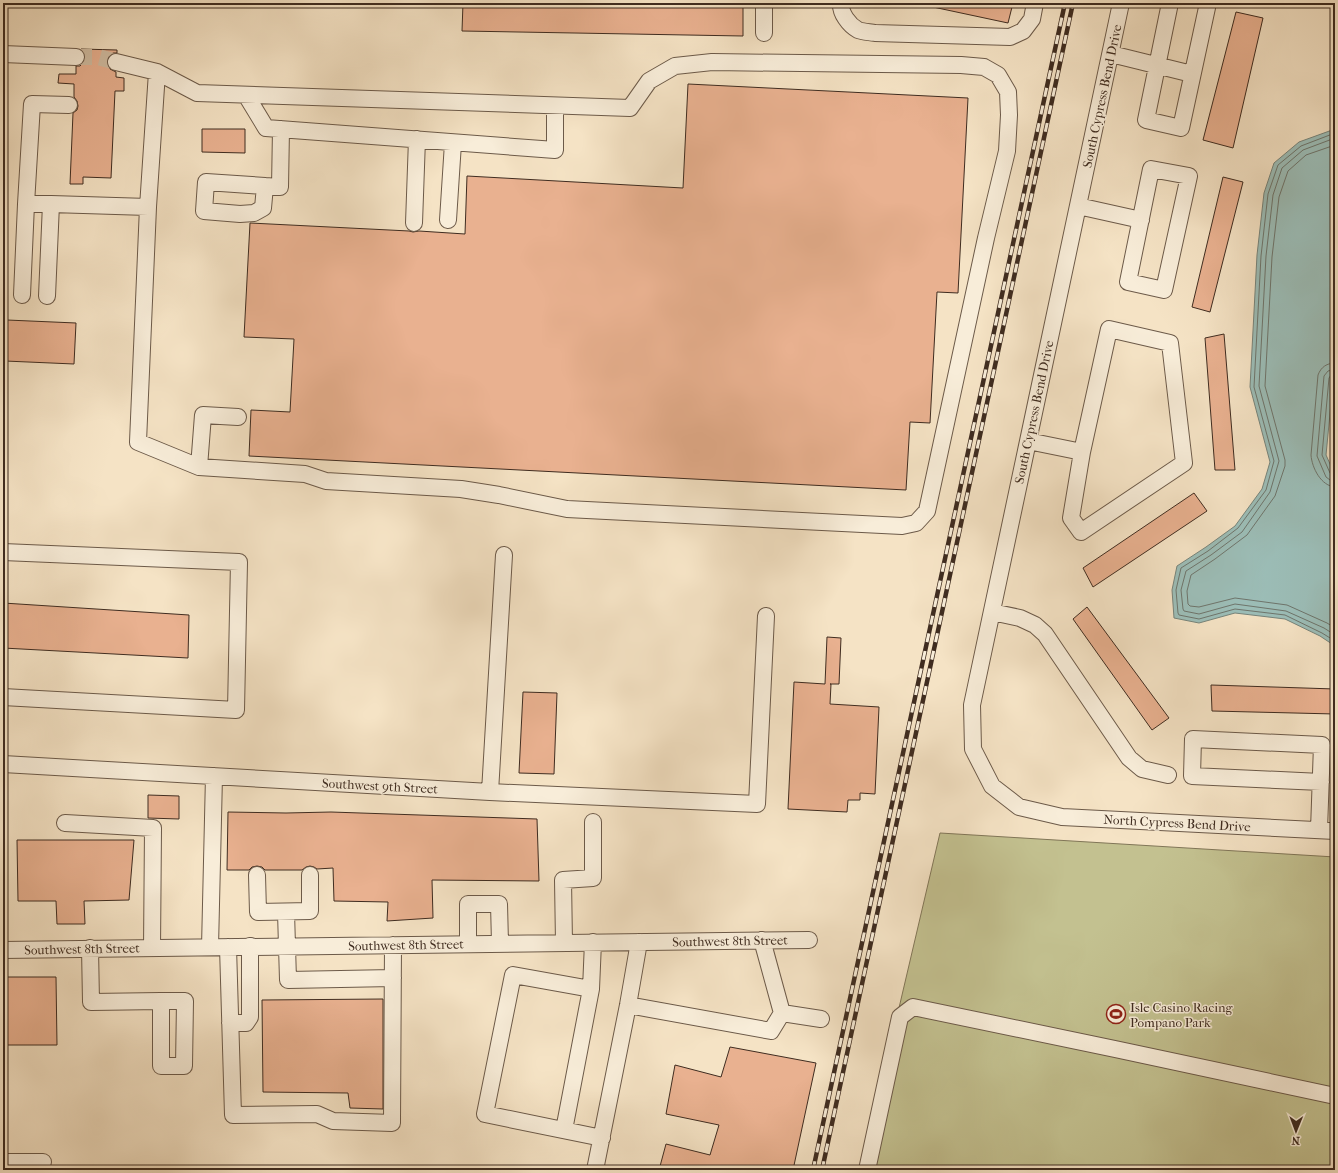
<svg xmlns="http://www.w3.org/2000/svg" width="1338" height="1173" viewBox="0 0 1338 1173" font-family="'IM FELL French Canon',serif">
  <rect width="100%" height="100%" fill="#f5e3c5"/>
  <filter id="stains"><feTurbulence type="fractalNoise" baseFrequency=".005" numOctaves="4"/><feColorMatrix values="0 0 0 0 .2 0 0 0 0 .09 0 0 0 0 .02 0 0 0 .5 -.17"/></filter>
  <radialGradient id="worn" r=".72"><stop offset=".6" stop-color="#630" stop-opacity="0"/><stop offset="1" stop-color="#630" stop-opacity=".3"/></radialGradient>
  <!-- green -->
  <path fill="#c3c190" stroke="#817658" d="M940 833 1335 857V1170H861Z"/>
  <!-- water -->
  <path fill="#9cbeb8" stroke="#77847b" d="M1335 129V362L1326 455 1335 475V646L1320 636 1285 619 1235 613 1199 623 1174 618 1172 590 1177 566 1206 547 1235 526 1262 489 1270 462 1250 387 1257 255 1264 193 1274 163 1299 142Z"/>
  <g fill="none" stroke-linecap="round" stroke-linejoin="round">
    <!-- shore -->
    <path stroke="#6e756c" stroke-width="1" d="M1335 133 1301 146 1278 165 1268 194 1261 256 1254 387 1274 461 1266 490 1238 528 1208 551 1181 568 1176 590 1178 613 1179 615 1199 619 1235 609 1285 615 1322 633 1335 641
      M1335 138 1303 150 1282 168 1273 195 1266 256 1259 386 1279 461 1270 492 1242 532 1211 555 1186 571 1181 590 1183 609 1184 611 1199 614 1235 604 1286 611 1324 628 1335 635
      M1335 145 1306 155 1288 171 1279 197 1272 257 1265 386 1285 460V466L1275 496 1247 535 1215 559 1191 575 1187 591 1188 604 1190 606 1199 607 1235 598 1287 605 1327 623 1335 628
      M1335 363C1327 363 1321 367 1318 375L1311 455C1312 468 1321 486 1335 487
      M1335 369 1328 371 1324 376 1317 456 1326 477 1330 480 1335 481
      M1335 374 1331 375 1329 378 1322 455 1330 473 1335 476"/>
  </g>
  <!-- building -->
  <path fill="#e9b190" stroke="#3f2c20" d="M463 3H743V36L462 31Z
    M934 3H1013L1008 23 933 7Z
    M1236 12 1263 18 1233 148 1203 140Z
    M81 49 117 50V53H113L109 56 107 59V64L110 69 116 72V77L124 78V91H115L111 178 83 177V184H70L73 113 77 110 78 106 77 101 74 97V84L58 83 59 74H76V66H80L84 62 85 57 84 52Z
    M688 84 968 98 958 293 937 292 930 423 910 422 906 490 249 456 251 410 290 412 294 339 244 337 250 223 409 231 413 232 419 231 465 234 467 176 683 188Z
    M202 129H245V153L202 152Z
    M1223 177 1243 182 1210 312 1192 307Z
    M7 320 76 323 74 364 5 361Z
    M1224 334 1235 470H1215L1205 338Z
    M1194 493 1207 511 1093 587 1083 568Z
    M3 603 189 615 188 658 3 648Z
    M1087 607 1169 718 1152 730 1073 619Z
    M827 637 841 638 839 684H830H831L830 704 879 707 875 794 860 793V800H848L847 812 788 809 794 682 825 684Z
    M1211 685 1335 689V714L1212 711Z
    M523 692 557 693 554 774 519 773Z
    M148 795 179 796V819L148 818Z
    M228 812 286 813 331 812 537 819 539 881 432 880 433 918 387 921 388 902 334 901 333 868 317 869 314 867 310 866 306 867 302 870H265L262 867 257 866 252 867 249 870H227Z
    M17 840H134L129 900 84 901 85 924H57L56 901H18Z
    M6 977H56L57 1045H7Z
    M383 999V1109L350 1108 348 1093 263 1092 262 1000Z
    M730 1047 816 1063 793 1170H659L666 1144 710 1155 719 1125 666 1114 675 1065 721 1077Z"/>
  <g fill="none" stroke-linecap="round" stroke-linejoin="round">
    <!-- minor-tunnel -->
    <path stroke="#d1bea4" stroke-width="16" stroke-dasharray="16 8" stroke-linecap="butt" d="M76 57H98L116 62"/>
    <defs>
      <path id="minor" d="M764 3V33
        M841 3C840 13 849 25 858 30 863 32 870 32 875 33L1010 37 1023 31 1032 19 1035 3
        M1121 3 972 705 973 749 992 786 1019 807 1062 817 1335 831
        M1170 3 1146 120 1181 128 1208 3
        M3 54 76 57
        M1111 54 1192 74
        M116 62 157 72 197 93 630 108 649 81 675 66 712 62 961 65 984 67 998 75 1008 92 1009 115 1007 151 986 238 927 511 916 523 902 526 567 509 499 495 461 489 326 481 305 474 199 467 138 442 148 207 157 72
        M246 95 266 128 555 150V106
        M1151 169 1189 176 1164 290 1128 282Z
        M265 186 263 208 254 213 240 214 204 211 206 182 280 187 281 129
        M26 204 32 104 69 105
        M1078 206 1141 220
        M448 220 453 143
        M414 223 417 139
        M22 295 26 204H51
        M47 296 51 204 148 207
        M1109 329 1170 343 1184 463 1081 532 1071 518 1082 452Z
        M1028 441 1082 452
        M199 467 203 415 238 417
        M3 552 239 562 236 710 3 697
        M992 612 1020 618 1035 625 1045 634 1129 758 1142 769 1168 775
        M3 764 490 792 757 804 766 616
        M490 792 504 555
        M65 823 153 828 152 948
        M1319 830 1322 745 1193 739 1192 776 1321 782
        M257 875 258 912 310 911V875
        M286 912 288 980 393 978
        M762 940 782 1013 821 1019
        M564 943 563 880 593 878V822
        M468 944V904H499L500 943
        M210 947 214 776
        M228 947 233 1115 317 1114 333 1121 392 1123 393 945
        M90 948 91 1002 161 1001V1066H184L185 1001H161
        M3 950 809 940
        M591 989 513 975 485 1114 602 1138
        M628 1005 771 1031 782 1013
        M230 1023H246L250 1017V946
        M564 1130 591 989 593 942
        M3 1162H43
        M595 1170 628 1005 639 942
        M867 1170 900 1017 913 1007 1115 1049 1335 1096"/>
    </defs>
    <!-- minor casing -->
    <use href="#minor" stroke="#6c5a49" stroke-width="18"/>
    <!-- minor -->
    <use href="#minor" stroke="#f8edd9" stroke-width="16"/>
    <defs>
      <path id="rail" d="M813 1170 1065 3
        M822 1170 1073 3"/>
    </defs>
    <!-- rail casing -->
    <use href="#rail" stroke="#3f2c20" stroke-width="4.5"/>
    <!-- rail -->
    <use href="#rail" stroke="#f8edd9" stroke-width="3" stroke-dasharray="9" stroke-linecap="butt"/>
  </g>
  <!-- icons -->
  <defs>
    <symbol id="stadium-ring" viewBox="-11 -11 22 22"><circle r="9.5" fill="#f8edd9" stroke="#8f2418" stroke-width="1.5"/><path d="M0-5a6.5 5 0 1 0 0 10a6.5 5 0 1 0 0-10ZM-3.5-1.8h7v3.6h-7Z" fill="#8f2418"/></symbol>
  </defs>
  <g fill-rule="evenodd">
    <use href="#stadium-ring" x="1105" y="1003" width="22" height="22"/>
  </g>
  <g text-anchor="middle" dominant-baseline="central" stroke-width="3" stroke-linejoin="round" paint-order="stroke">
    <!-- street labels -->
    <g font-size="13" fill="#3f2c20" stroke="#f8edd9">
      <text transform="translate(1102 96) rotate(-78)">South Cypress Bend Drive</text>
      <text transform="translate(1034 412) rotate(-78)">South Cypress Bend Drive</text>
      <text transform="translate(380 786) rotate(3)">Southwest 9th Street</text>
      <text transform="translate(1177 823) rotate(3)">North Cypress Bend Drive</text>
      <text transform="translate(730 941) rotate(-1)">Southwest 8th Street</text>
      <text transform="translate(406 945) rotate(-1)">Southwest 8th Street</text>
      <text transform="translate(82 949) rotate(-1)">Southwest 8th Street</text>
    </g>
    <!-- poi labels -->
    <g font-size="13" fill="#3f2c20" stroke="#f8edd9" text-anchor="start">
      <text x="1130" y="1007">Isle Casino Racing<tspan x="1130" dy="15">Pompano Park</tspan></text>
    </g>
  </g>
  <!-- margin -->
  <rect width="1338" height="1173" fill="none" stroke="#f5e3c5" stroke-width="16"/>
  <rect x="4" y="4" width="1330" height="1165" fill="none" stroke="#3f2c20" stroke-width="2"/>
  <rect x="8" y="8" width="1322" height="1157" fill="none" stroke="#3f2c20"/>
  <!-- north arrow -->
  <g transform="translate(1296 1131) rotate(181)" stroke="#f8edd9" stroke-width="3" paint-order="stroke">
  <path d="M0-3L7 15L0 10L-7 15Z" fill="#3f2c20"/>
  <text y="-6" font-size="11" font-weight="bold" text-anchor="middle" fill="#3f2c20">N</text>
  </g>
  <rect width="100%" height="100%" filter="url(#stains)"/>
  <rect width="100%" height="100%" fill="url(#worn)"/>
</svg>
